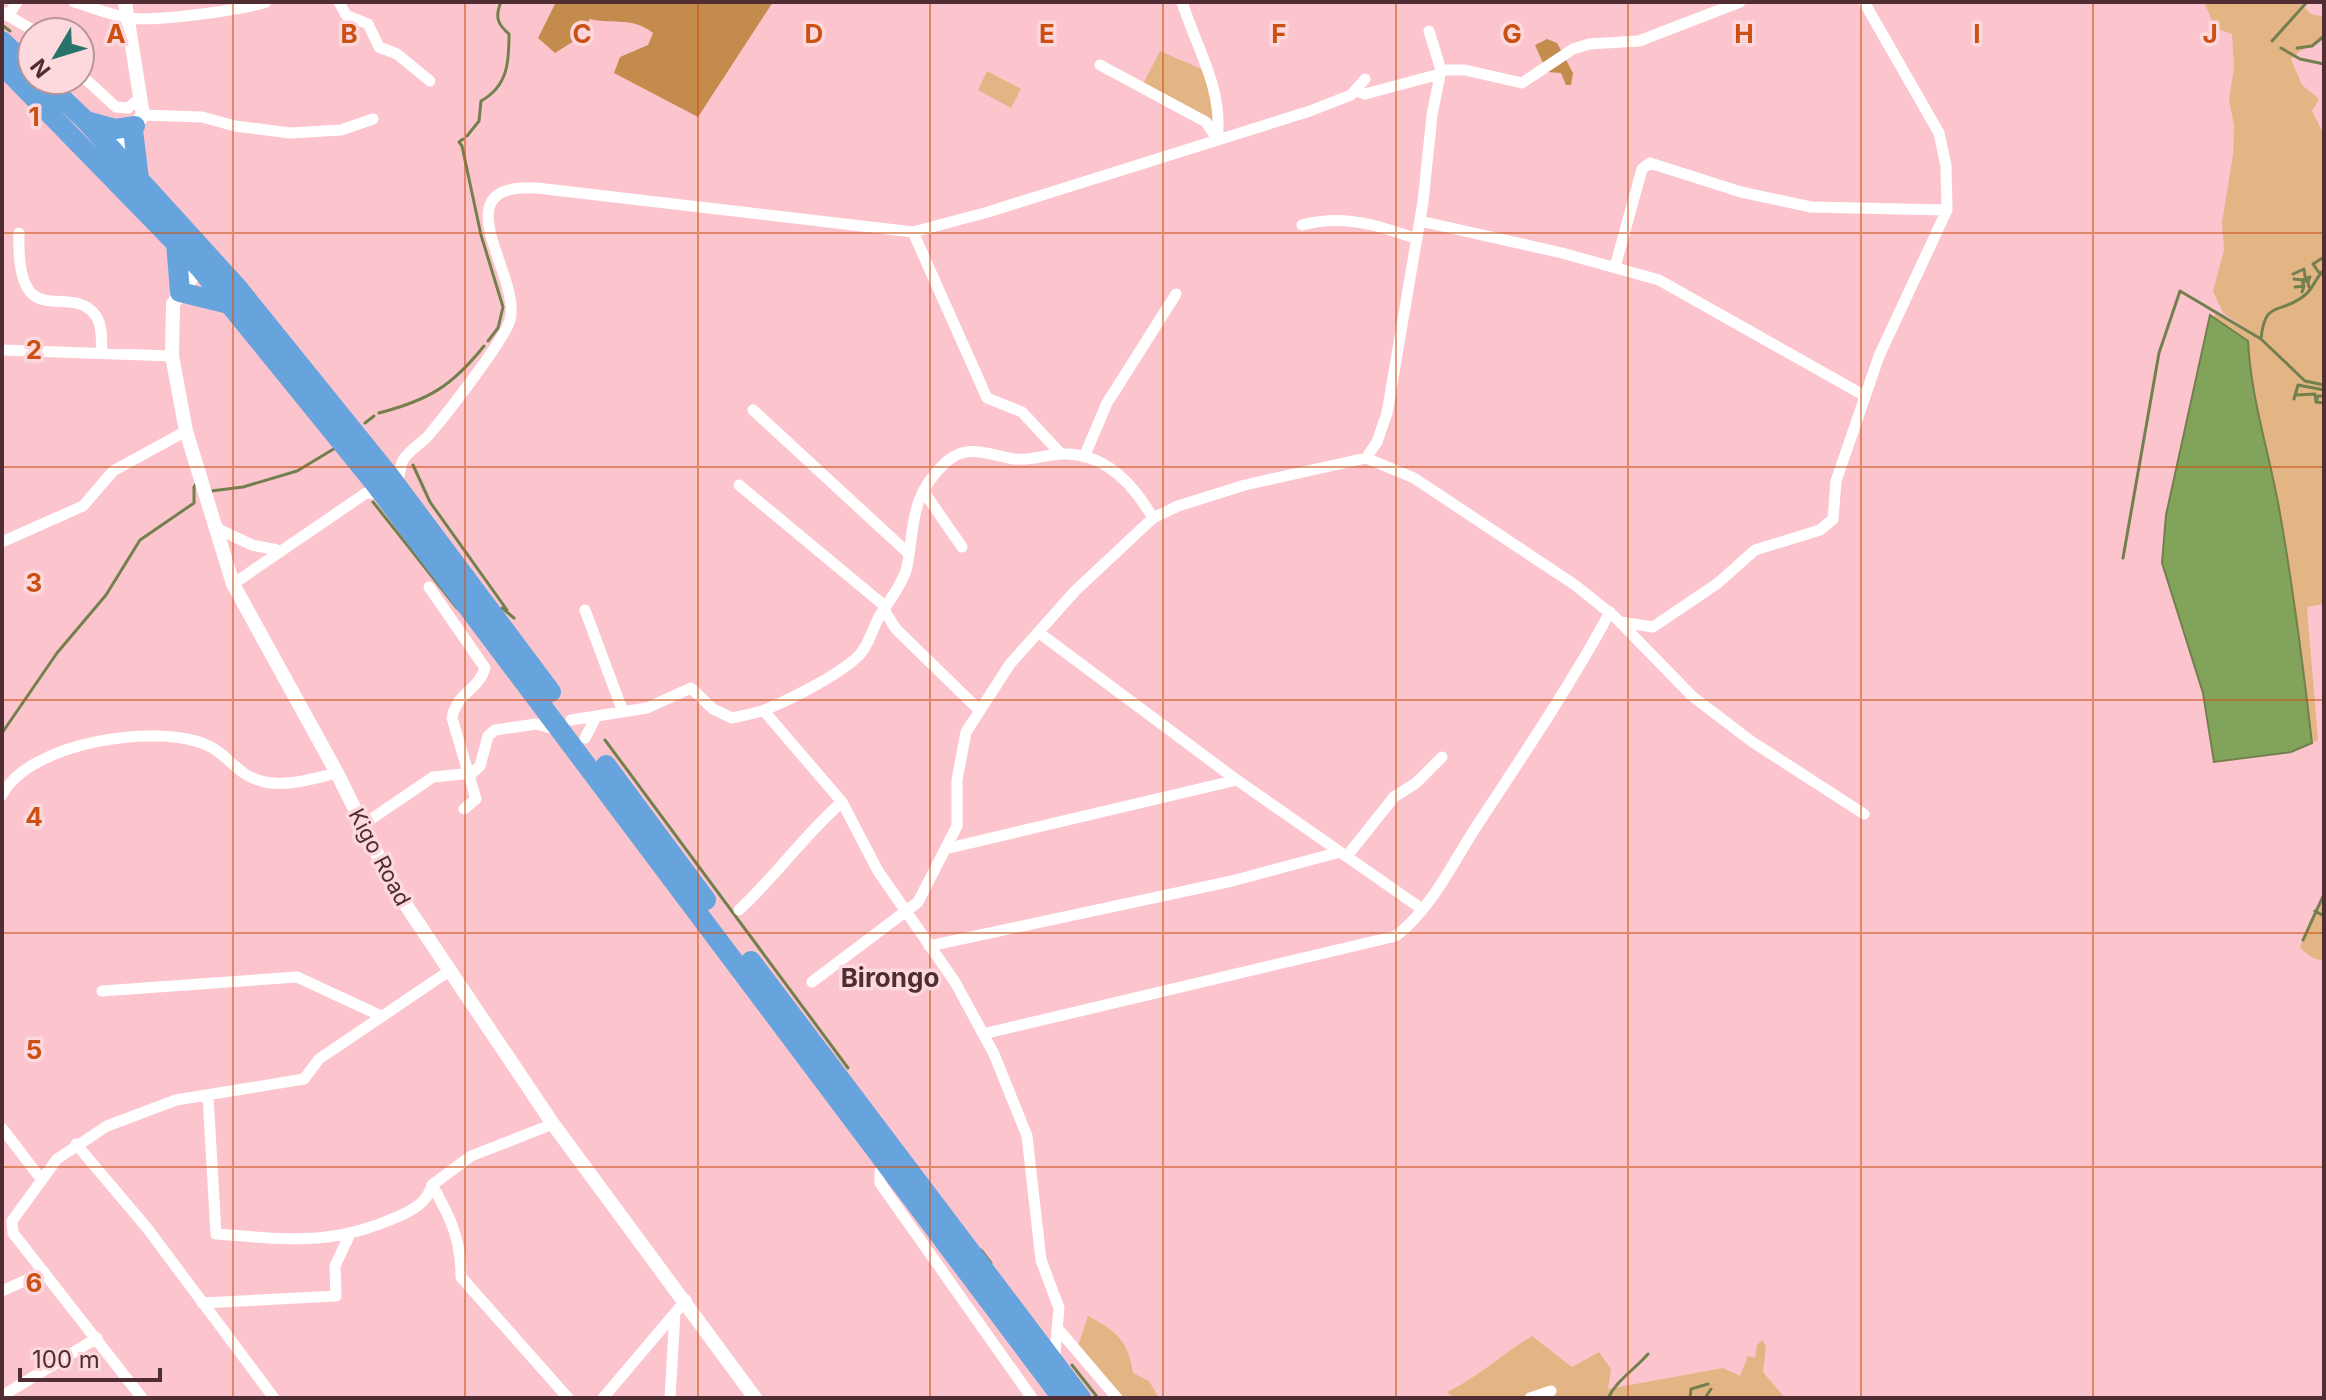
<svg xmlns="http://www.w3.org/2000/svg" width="2326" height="1400" viewBox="0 0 2326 1400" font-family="Inter,sans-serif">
  <rect width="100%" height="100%" fill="#fcc5ce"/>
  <!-- green -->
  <path fill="#e3b584" d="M2204 2H2299L2311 14 2324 17V40L2300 51 2291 59 2302 85 2319 99 2312 111 2324 135V604L2307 607 2318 740 2312 743C2303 664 2294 584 2278 505 2267 450 2251 398 2248 341L2213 318 2217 312 2261 338 2223 313 2213 291 2224 250 2222 222 2233 155 2234 125 2229 100 2234 67 2232 34 2215 28Z
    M1160 51 1206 71 1217 125 1143 84Z
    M987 71 1021 89 1011 108 978 90Z
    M2324 894V961L2313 958 2300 948 2310 920Z
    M1088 1316C1117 1331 1128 1341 1133 1373L1149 1381 1159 1398H1118L1078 1346Z
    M1532 1336 1572 1367 1599 1352 1611 1369 1608 1389 1723 1368 1740 1376 1748 1356 1755 1358 1757 1345 1762 1340 1766 1346 1763 1372 1785 1398H1453L1447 1392C1480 1376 1502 1354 1532 1336Z"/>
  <!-- forest -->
  <path fill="#c48c4c" d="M556 2H773L698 117 614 73 620 57 648 45 653 33C631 16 616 25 590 19L574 41 555 53 538 38Z
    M1547 39 1557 43 1573 73 1571 85H1566L1561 73 1547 72 1535 45Z"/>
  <!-- water -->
  <path fill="#82a35a" stroke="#73804e" stroke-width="2" d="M2210 315 2248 341C2251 399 2269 452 2279 508 2293 586 2303 665 2312 743L2291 752 2214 762 2203 693 2162 563 2166 515Z"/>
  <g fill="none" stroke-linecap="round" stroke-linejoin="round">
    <!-- stream -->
    <path stroke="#73804e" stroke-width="3" d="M2 25 10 31
      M2272 41 2307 2
      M2281 48 2300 59 2324 64
      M2297 48 2312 46 2324 36
      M467 136 479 121 481 101C508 86 509 62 509 34 497 24 495 16 501 2
      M463 139 459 142 462 146 481 235 503 307 498 328 488 341
      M2324 270C2316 277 2313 289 2305 295 2280 316 2265 298 2261 339L2305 381 2324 385
      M2293 274 2304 269 2305 276
      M2320 274 2313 264 2324 257
      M2294 279 2302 280 2304 286
      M2308 282 2310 277 2302 280 2308 282 2309 287
      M2295 287 2304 286 2302 292
      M2296 395 2315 394 2316 402 2318 396H2324
      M2294 399 2298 385 2324 390
      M2316 402 2324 403
      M379 413C429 400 452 386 484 346
      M365 423 374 416
      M413 465 430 502 507 610
      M211 491 243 487 297 471 337 447
      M373 502 457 608
      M2123 558 2159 353 2180 291 2261 339
      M502 608 514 618
      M2 733 57 653 106 595 140 540 194 503V487L197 482
      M605 740 848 1068
      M2315 911 2324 916
      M2324 934V940
      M2303 940 2324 894
      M981 1250 991 1263
      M1072 1365 1098 1398
      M1608 1398C1617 1380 1634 1370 1648 1354
      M1690 1398 1691 1389 1708 1384
      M1705 1398 1711 1389"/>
    <!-- street -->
    <path stroke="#fff" stroke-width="11" d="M74 2C92 7 110 15 129 18 154 22 242 10 266 2
      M339 2 346 15 368 24 379 47 397 54 430 81
      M1182 2C1196 47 1224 90 1217 139
      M2 12 36 32
      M8 16 17 2
      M1100 65 1206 122 1217 139
      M1441 70H1465L1522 83 1573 49 1589 44 1639 41 1740 2
      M80 74 116 107 128 108 140 98
      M1357 91 1365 94 1440 74
      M143 115 202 117 235 126 290 133 341 130 373 119
      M1420 221 1562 253 1659 280 1865 396
      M1302 225C1343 214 1378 225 1417 239
      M913 232 987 398 1022 412 1061 454
      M19 233C16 339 69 279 96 316 103 326 101 342 102 353
      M1615 267 1642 169 1650 163 1741 192 1811 207 1947 210
      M2 350 172 356
      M753 410 908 553
      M1084 457 1107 403 1176 294
      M1366 458 1377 442 1387 413 1423 202 1432 115 1441 70 1429 31
      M739 485 886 607
      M397 486C399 478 400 469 402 462 407 451 421 444 428 436 445 416 504 341 510 320 522 275 438 182 537 188L913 232 988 212 1310 111 1351 95 1365 79
      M924 492 962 547
      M214 527 252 545 277 550
      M2 542 83 506 113 471 186 431
      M233 584 366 493 383 494
      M429 587 485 668C479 690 456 693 452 718L476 799 464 809
      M585 610 623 712
      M884 610 896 629 978 709
      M1621 622 1653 627 1718 583 1755 550 1820 530 1833 519 1836 481 1879 356 1947 210 1946 166 1939 133 1864 2
      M1038 632 1234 778 1422 909
      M764 711 842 802 878 871 955 982 994 1054 1027 1136 1041 1260 1059 1308 1054 1363
      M571 720 647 708 691 688 713 709 732 718C743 715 756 714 767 709 791 699 845 672 861 653 870 642 873 627 880 615 889 601 903 583 907 567 915 524 909 497 946 462 968 442 991 456 1015 459 1032 461 1047 454 1063 454 1105 453 1134 485 1153 518
      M585 738 596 717
      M2 795C29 742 158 722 209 746 231 757 237 776 265 782 288 787 315 778 337 773
      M361 826 433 777 472 773 480 766 488 736 495 730 536 724 558 730
      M945 849 1237 780
      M1347 856 1394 797 1416 783 1442 757
      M739 910C776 876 804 835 842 802
      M929 946 1232 881 1340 852
      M812 982 918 902 957 826V780L966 732 1010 664 1075 591 1153 518 1178 506 1245 485 1366 458 1414 478 1575 585 1615 617 1692 696 1751 741 1864 814
      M102 991 297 977 379 1015
      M983 1034 1396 936C1431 909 1452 864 1476 827 1522 757 1570 686 1610 612
      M208 1096 216 1234C287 1239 329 1247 397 1217 413 1210 427 1203 432 1185
      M553 1124 471 1156 432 1185C451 1218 461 1240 461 1277L568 1398
      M2 1128 41 1179
      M76 1144 147 1228 274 1398
      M885 1165 880 1172V1183L1032 1398
      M2 1291 44 1272
      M202 1303 336 1296 335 1266 349 1236
      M1059 1330 1117 1398
      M2 1396 97 1338
      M142 1398 13 1233 12 1221 57 1159 107 1126 176 1100 304 1079 319 1059 449 971
      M603 1398 686 1300
      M670 1398 675 1313
      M1530 1398 1551 1391"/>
    <!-- secondary -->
    <path stroke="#fff" stroke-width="14" d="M111 157 143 115 125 2
      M203 262 173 304 172 356 186 431 233 584 337 773 393 886 553 1124 755 1398"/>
    <!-- highway -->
    <path stroke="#67a4dd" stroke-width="20" d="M2 41 32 70
      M2 65 199 267 376 485 1062 1398
      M43 80 86 121 237 287 388 474 551 692
      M86 121 115 129 135 126
      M133 130 139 179
      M176 243 180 292 229 304
      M606 765 706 900
      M751 961 1081 1398"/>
  </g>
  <!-- grid -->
  <path fill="none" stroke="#ca5014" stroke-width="2" stroke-opacity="0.55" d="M233 2V1398M465 2V1398M698 2V1398M930 2V1398M1163 2V1398M1396 2V1398M1628 2V1398M1861 2V1398M2093 2V1398M2 233H2324M2 467H2324M2 700H2324M2 933H2324M2 1167H2324"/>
  <g text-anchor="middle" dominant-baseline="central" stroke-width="7" stroke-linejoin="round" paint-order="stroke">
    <!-- street labels -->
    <g font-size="22" fill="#502d33" stroke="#fdd8dd">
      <text transform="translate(380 857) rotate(62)">Kigo Road</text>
    </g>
    <!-- quarter labels -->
    <g font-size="26" font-weight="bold" fill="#502d33" stroke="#fdd8dd">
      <text x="890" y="977">Birongo</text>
    </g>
  </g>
  <g font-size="26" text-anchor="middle" font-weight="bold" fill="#ca5014" stroke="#fdd8dd" stroke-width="7" stroke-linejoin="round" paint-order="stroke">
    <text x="116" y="43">A</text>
    <text x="349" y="43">B</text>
    <text x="582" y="43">C</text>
    <text x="814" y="43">D</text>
    <text x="1047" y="43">E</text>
    <text x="1279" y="43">F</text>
    <text x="1512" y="43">G</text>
    <text x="1744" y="43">H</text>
    <text x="1977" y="43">I</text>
    <text x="2210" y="43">J</text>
    <text x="34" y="126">1</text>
    <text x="34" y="359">2</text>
    <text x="34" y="592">3</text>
    <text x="34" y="826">4</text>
    <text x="34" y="1059">5</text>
    <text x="34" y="1292">6</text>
  </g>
  <!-- border -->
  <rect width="2326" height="1400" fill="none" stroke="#502d33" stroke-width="8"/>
  <!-- north arrow -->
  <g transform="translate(56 56) rotate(232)"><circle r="38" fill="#fdd8dd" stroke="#b89499" stroke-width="2"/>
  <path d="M0-6L14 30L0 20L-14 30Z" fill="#2a736d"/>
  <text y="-12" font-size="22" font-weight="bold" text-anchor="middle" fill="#502d33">N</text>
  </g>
  <!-- scale -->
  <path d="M20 1368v12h140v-12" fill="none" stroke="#502d33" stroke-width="4"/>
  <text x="32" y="1368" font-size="24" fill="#502d33" stroke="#fdd8dd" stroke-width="6" paint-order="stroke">100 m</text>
</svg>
